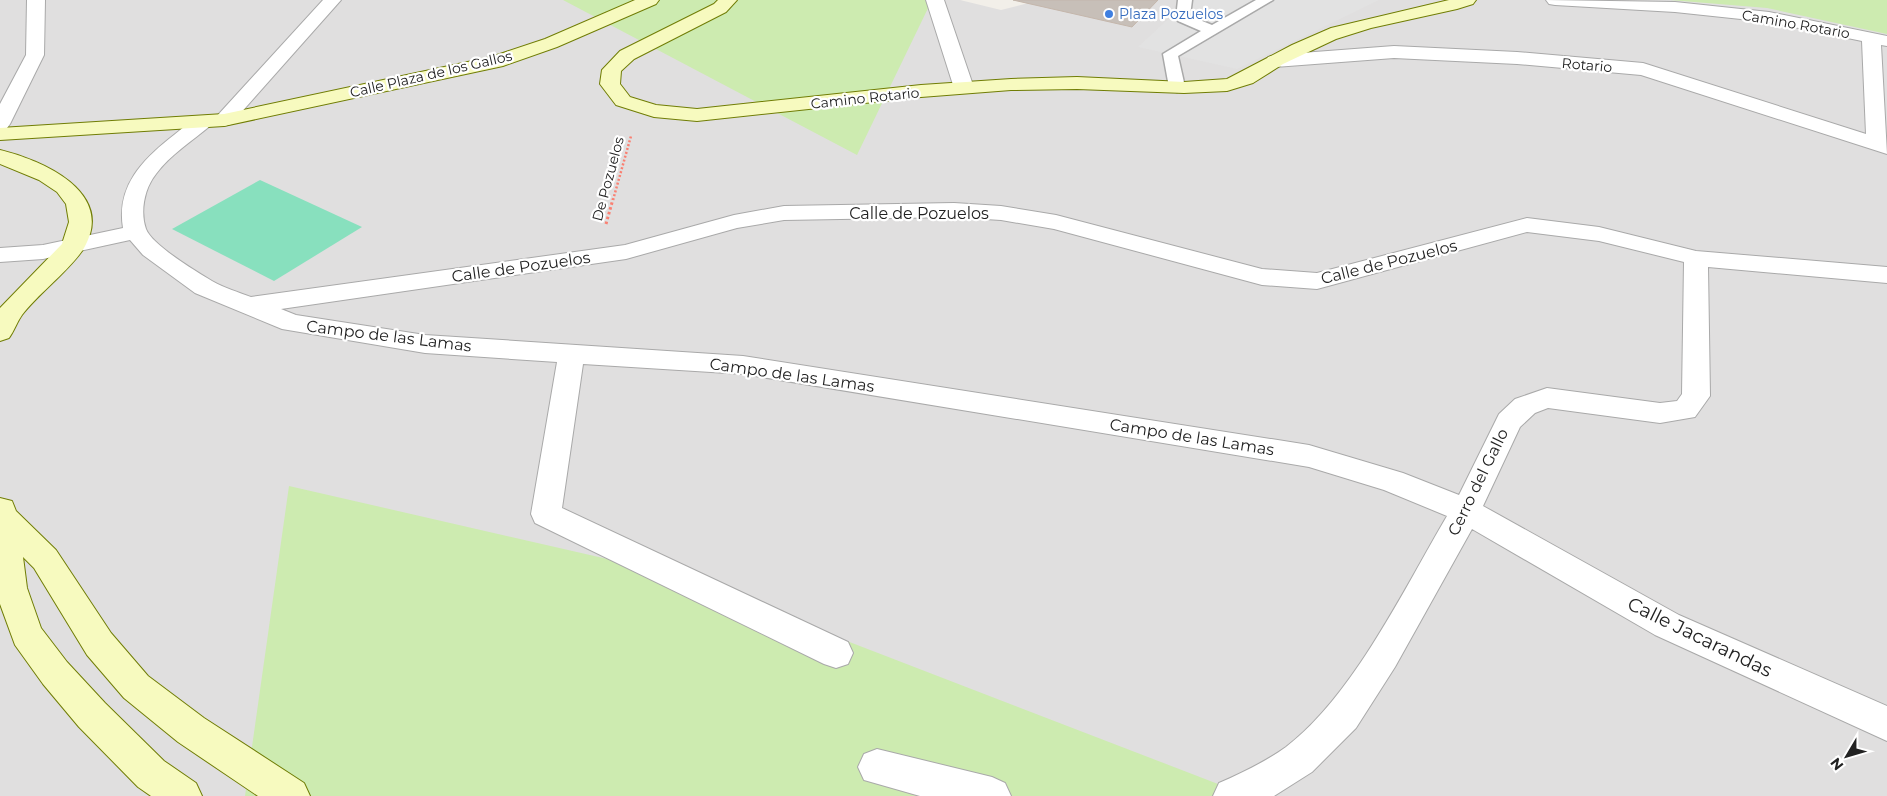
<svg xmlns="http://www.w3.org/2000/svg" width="1887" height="796" viewBox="0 0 1887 796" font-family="Montserrat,sans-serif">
  <rect width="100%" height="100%" fill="#f2efe9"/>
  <!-- residential -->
  <path fill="#e0dfdf" d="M0 0H960L1001 10 1040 0H1887V796H0Z"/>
  <!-- grass -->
  <path fill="#cdebb0" d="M563 0H932L857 155Z
    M1670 0H1887V34L1767 8Z
    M289 486 673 574 1244 794 1259 796H245Z"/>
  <!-- pitch -->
  <path fill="#88e0be" d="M260 180 362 227 274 281 172 229Z"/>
  <!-- parking -->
  <path fill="#e2e2e2" d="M1189 0H1379L1237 69 1138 47Z"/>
  <!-- building -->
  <path fill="#c7bfb8" stroke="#c4b6ab" d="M1013 0H1158L1132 27Z"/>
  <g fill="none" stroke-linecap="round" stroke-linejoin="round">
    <defs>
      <path id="lane" d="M1178 0H1192L1190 16 1212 25 1256 0H1273L1178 56 1185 87 1177 92 1169 87 1163 54 1201 31 1178 21 1176 18Z"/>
      <path id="street" d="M27 0H45L44 55 10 124 7 128 0 130V104L26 55Z
        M323 0H341L231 124 224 126 217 124 214 120 217 116Z
        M926 0H944L974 88 971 92H957L954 88Z
        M1546 0 1675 2 1769 12 1887 36V46L1881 45 1887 154 1641 75 1517 64 1394 58 1275 67 1268 65 1266 61 1268 57 1275 55 1394 46 1517 52 1643 63 1866 134 1862 41 1769 22 1675 12 1555 5 1549 4Z
        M203 116 210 118 213 122 210 126C192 141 170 155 156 174 144 189 140 212 146 229 152 245 197 272 212 281 224 288 238 292 251 297L625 245 734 215 784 206 954 203 1001 206 1056 215 1262 269 1317 273 1527 218 1599 227 1696 251 1887 267V283L1708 267 1710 396 1695 417 1660 423 1548 408 1535 413 1520 427 1483 506 1679 615 1887 706V741L1655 635 1472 529 1395 667 1356 728 1312 772 1274 796H1213L1219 783C1242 773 1265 762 1286 747 1353 696 1404 589 1447 516L1384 490 1309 467 743 374 583 364 562 508 848 642 853 653 848 664 836 668 824 664 535 523 531 514 557 362 425 353 282 329 195 293 143 255 130 240 43 259 0 262V248L43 245 123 228C116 186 143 159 174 135 183 128 192 119 203 116ZM954 217 1001 220 1054 229 1262 285 1317 289 1527 232 1599 241 1684 262 1682 394 1677 401 1660 403 1547 388 1515 399 1499 414 1459 495 1403 473 1309 445 743 356 425 335 296 315 281 309 626 259 737 228 784 220Z
        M877 749 992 777 1005 783 1011 796H920L864 780 858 767 864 754Z"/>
      <path id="secondary" d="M635 0H659L656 4 557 47 503 66 224 126 0 140V128L224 114 491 57 545 39Z
        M718 0H737L726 12 634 59 621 71 620 84 630 97 656 105 697 109 921 85 1011 79 1077 77 1184 82 1227 79 1292 45 1331 28 1449 0H1476L1473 4 1457 9 1371 28 1336 39 1283 64 1253 83 1227 91 1184 93 1077 89 1011 90 921 97 697 121 654 117 616 105 600 84 602 70 620 51 714 4Z
        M0 150C42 160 116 192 84 248 71 269 38 294 22 315 17 322 14 331 9 338L0 341V308L62 244 69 222 66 204 57 192 39 180 0 164Z
        M0 498 12 501 16 511 56 550 111 633 148 676 204 718 304 783 310 796H258L178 742 124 698 87 655 34 568 23 557 27 588 41 628 67 662 105 703 164 761 196 783 202 796H151L138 787 79 727 43 684 15 645 0 604Z"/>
    </defs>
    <!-- lane casing -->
    <use href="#lane" stroke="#a9a9a9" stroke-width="3"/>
    <!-- street casing -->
    <use href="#street" stroke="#a9a9a9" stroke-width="2"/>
    <!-- secondary casing -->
    <use href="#secondary" stroke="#707d05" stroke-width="2"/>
    <!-- path-far1 -->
    <path stroke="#fa8072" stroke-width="2.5" stroke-dasharray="2 2" stroke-linecap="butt" d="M613 200 631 136"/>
    <!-- path -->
    <path stroke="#fa8072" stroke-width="3" stroke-dasharray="2.5 2.5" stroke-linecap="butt" d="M606 224 613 199"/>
    <!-- lane -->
    <use href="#lane" fill="#fff" fill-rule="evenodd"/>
    <!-- street -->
    <use href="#street" fill="#fff" fill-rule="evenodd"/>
    <!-- secondary -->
    <use href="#secondary" fill="#f7fabf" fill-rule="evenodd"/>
  </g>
  <!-- markers -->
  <circle fill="#3f7fe0" stroke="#fff" stroke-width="2" cx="1109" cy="14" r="5"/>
  <g text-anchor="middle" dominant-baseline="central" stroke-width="4.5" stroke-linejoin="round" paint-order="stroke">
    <!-- far-shop labels -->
    <g font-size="14" fill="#366cbe" stroke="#fff" text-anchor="start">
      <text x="1119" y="14">Plaza Pozuelos</text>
    </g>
    <!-- far-street labels -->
    <g font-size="14" fill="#222" stroke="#fff">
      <text transform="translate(1796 24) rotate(10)">Camino Rotario</text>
      <text transform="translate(1587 65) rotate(5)">Rotario</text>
      <text transform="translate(431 74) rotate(-13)">Calle Plaza de los Gallos</text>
      <text transform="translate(865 98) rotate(-6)">Camino Rotario</text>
      <text transform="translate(608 179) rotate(-75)">De Pozuelos</text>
    </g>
    <!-- street labels -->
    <g font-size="16" fill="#222" stroke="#fff">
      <text x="919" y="213">Calle de Pozuelos</text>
      <text transform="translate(1389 262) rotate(-14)">Calle de Pozuelos</text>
      <text transform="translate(521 267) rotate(-8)">Calle de Pozuelos</text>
      <text transform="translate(389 336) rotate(7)">Campo de las Lamas</text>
      <text transform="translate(792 375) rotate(8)">Campo de las Lamas</text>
      <text transform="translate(1192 437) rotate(9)">Campo de las Lamas</text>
      <text transform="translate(1478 482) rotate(-64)">Cerro del Gallo</text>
    </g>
    <!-- near-street labels -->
    <g font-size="19" fill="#222" stroke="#fff">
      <text transform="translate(1700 637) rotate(26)">Calle Jacarandas</text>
    </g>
  </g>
  <!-- north arrow -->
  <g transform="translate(1847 756) rotate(232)" stroke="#ffffff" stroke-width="4" paint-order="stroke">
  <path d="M0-4L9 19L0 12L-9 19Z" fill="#222222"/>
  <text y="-8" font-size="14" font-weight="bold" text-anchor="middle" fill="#222222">N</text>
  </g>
</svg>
